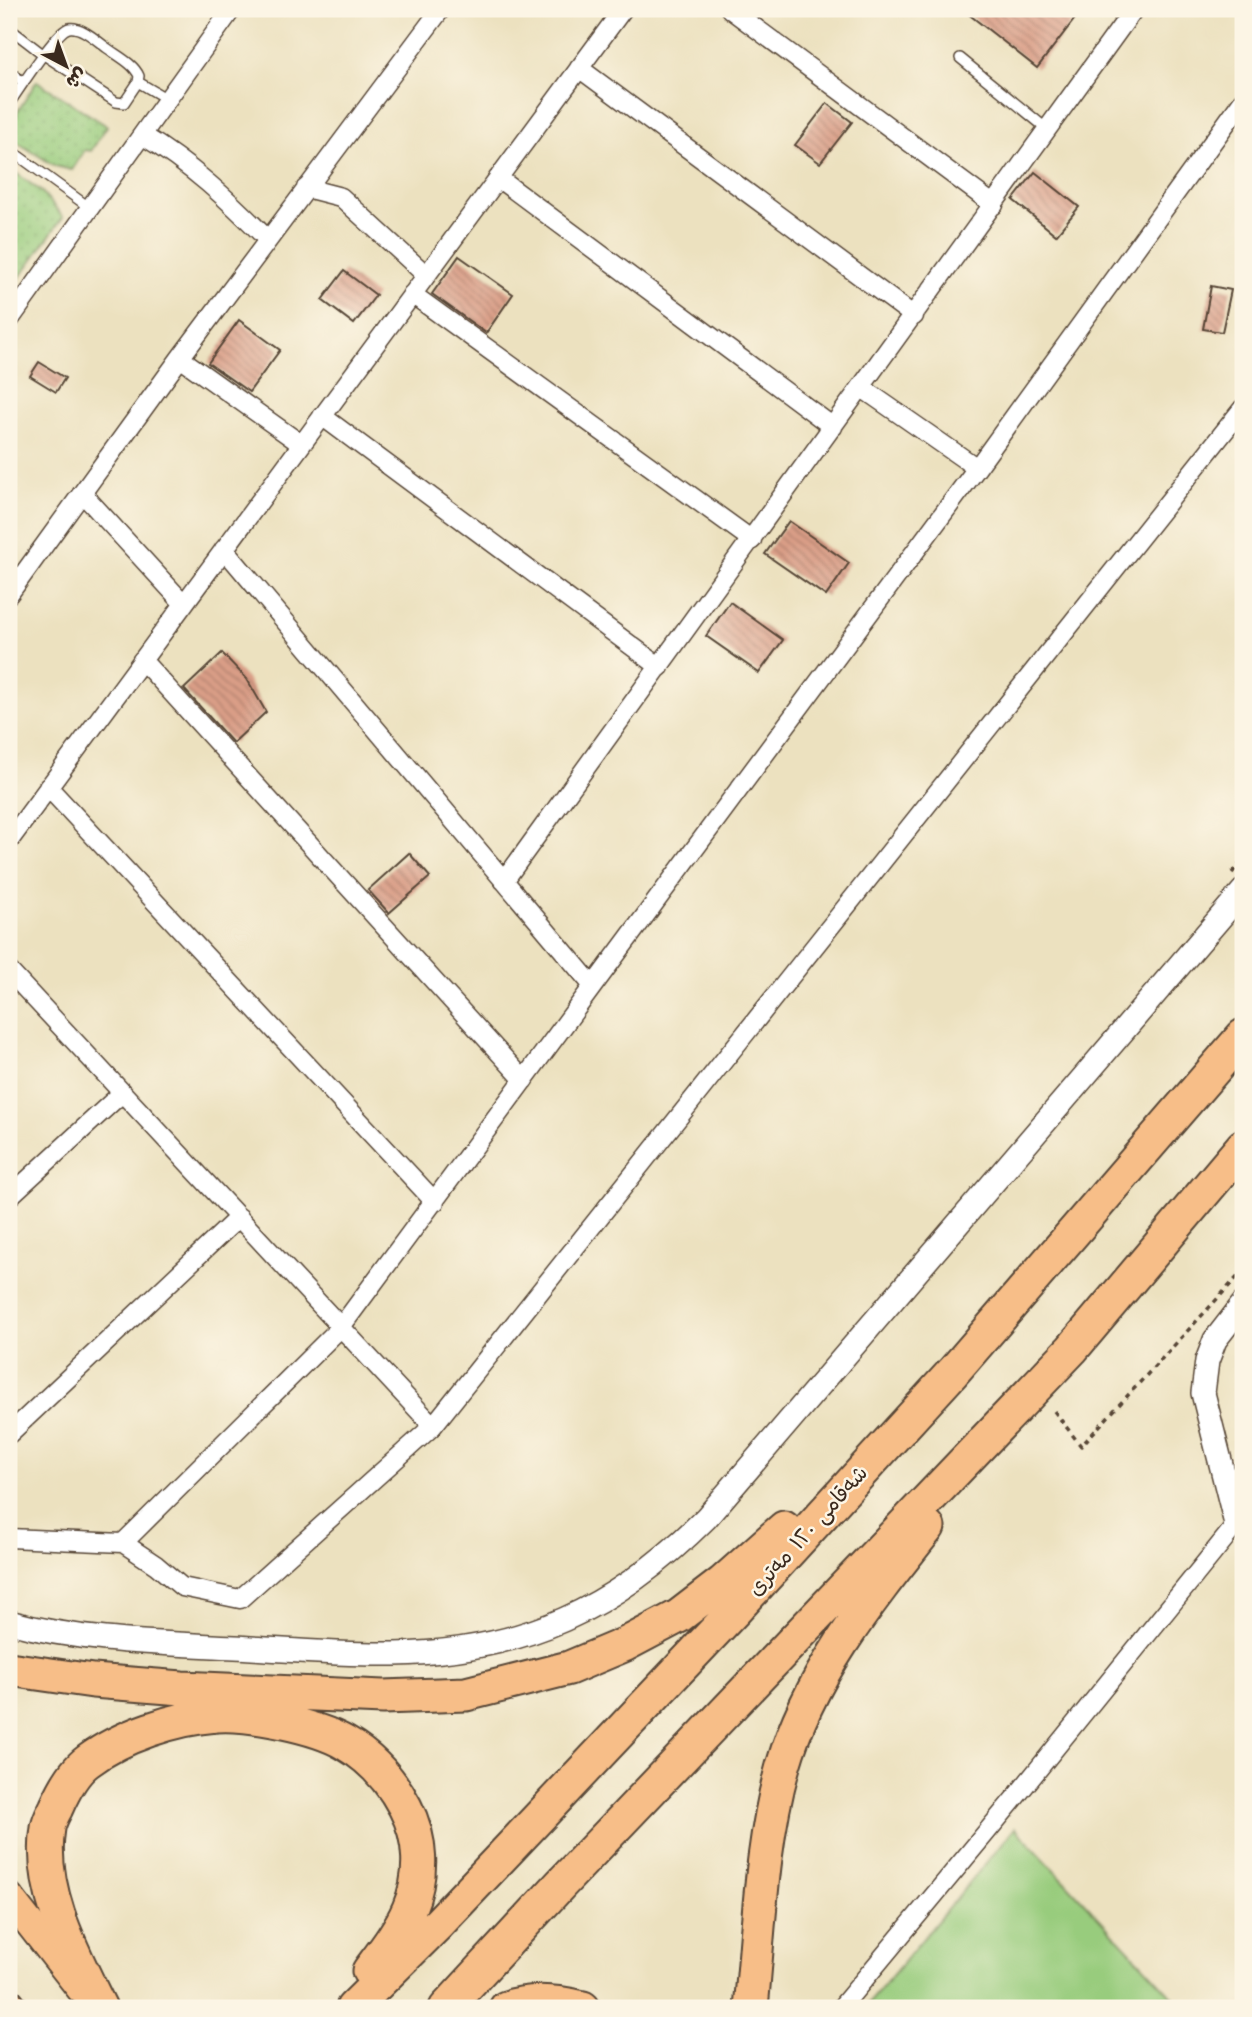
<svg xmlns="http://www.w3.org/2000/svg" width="1252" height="2017" viewBox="0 0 1252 2017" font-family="'Architects Daughter','Playpen Sans Arabic',sans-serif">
  <defs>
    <pattern id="grass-dots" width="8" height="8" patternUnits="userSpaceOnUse" patternTransform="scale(1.75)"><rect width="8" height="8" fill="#98cc7d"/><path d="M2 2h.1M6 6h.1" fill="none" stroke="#84af6c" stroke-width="1.8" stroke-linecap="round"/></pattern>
    <pattern id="building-back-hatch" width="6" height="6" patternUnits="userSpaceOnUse" patternTransform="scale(1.75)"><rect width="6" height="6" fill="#da9e87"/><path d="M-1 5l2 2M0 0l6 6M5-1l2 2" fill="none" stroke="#b2816e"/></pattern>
  </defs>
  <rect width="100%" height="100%" fill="#fcf5e5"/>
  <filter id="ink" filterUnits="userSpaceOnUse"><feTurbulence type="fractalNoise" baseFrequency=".0143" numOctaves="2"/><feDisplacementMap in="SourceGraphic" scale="14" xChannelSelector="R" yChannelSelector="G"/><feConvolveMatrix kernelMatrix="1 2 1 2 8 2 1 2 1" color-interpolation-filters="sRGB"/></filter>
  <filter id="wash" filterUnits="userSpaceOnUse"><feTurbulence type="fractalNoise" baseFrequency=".00686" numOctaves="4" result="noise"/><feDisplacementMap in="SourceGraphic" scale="28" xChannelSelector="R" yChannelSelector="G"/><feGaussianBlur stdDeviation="1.57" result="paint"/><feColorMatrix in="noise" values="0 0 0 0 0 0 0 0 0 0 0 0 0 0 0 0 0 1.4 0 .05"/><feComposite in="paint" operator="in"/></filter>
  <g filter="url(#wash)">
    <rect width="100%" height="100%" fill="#ece1bf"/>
    <!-- grass -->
    <path fill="url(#grass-dots)" stroke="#6a7b4e" stroke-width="2" d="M37 81 107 126 91 151 85 150 72 170 55 166 9 137V125Z
      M9 168 42 192 63 217 9 292Z"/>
    <!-- pitch -->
    <path fill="#98cc7d" stroke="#6a7b4e" stroke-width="2" d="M1015 1828 1183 2008H865Z"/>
    <g id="blocks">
      <!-- building -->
      <path fill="url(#building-back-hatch)" d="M962 9H1068L1077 16 1037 68Z
        M827 103 852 122 820 163 795 145Z
        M1035 172 1079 207 1056 235 1013 200Z
        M459 256 513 294 486 333 432 294Z
        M344 271 376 295 354 324 322 300Z
        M1211 286 1231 290 1222 332 1203 329Z
        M239 320 280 350 249 392 208 363Z
        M39 362 65 378 56 392 30 376Z
        M789 521 849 563 826 596 765 554Z
        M730 602 783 640 759 673 706 636Z
        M222 653 247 679 266 712 233 743 184 689Z
        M409 853 430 877 389 913 368 890Z"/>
    </g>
  </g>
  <g filter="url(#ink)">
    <use href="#blocks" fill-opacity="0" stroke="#564536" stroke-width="2"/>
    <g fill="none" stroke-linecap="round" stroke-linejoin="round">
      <defs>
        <path id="service" d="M9 28 44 55 116 102 124 103 138 82 139 76C134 64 118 56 107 48 97 41 82 26 69 28 57 30 18 91 9 104
          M960 58 1047 129
          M9 71 23 82
          M138 82 167 99
          M9 149 90 208"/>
        <path id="minor" d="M730 9 994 205
          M579 68 914 316
          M142 135C190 164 229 200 268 240
          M498 178 833 427
          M306 188 341 197 426 275
          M412 294 752 540
          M9 321 232 9
          M180 358 301 444
          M862 388 977 468
          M322 416 660 667
          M82 493 184 604
          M9 594 180 358 441 9
          M142 660 524 1080
          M48 787 435 1202
          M9 841 623 9
          M504 881 1134 9
          M9 971 433 1426
          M593 986 977 468 1243 100
          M9 1197 122 1093
          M9 1434 239 1217
          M9 1538 123 1543 156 1565 182 1587 240 1599 433 1426 1243 408
          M123 1543 341 1327 593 986 224 549
          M843 2005 1014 1799 1243 1516"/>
        <path id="tertiary" d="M1236 1524 1203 1393 1207 1361 1215 1340 1243 1304
          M9 1622C82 1642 160 1643 235 1647 288 1650 341 1655 394 1654 523 1652 615 1609 706 1518L1243 891"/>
        <path id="primary" d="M9 1897 81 1989
          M9 2003 13 2008"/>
        <path id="motorway" d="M9 1669 93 1681 182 1688 383 1697 466 1694 569 1668 626 1644 679 1616 722 1583 784 1528
          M100 2008C74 1955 38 1890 48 1828 49 1821 53 1814 56 1808 63 1792 74 1771 88 1761 121 1736 175 1718 217 1715 250 1713 316 1726 345 1743 371 1758 391 1780 405 1807 422 1839 423 1876 409 1909 399 1932 383 1952 369 1971
          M353 2008 439 1923 736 1609 953 1372 1243 1036
          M446 2008 560 1885 1072 1349 1243 1146
          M506 2008C530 1999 559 2002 583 2008
          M751 2008C759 1928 761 1844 783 1766 809 1675 870 1600 928 1527"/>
      </defs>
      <!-- service casing -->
      <use href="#service" stroke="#564536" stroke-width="12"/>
      <!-- minor casing -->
      <use href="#minor" stroke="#564536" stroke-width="21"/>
      <!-- tertiary casing -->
      <use href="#tertiary" stroke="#564536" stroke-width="26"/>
      <!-- primary casing -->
      <use href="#primary" stroke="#564536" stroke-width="32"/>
      <!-- motorway casing -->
      <use href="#motorway" stroke="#564536" stroke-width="37"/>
      <!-- path -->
      <path stroke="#564536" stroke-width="3.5" stroke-dasharray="5 5" stroke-linecap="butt" d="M1232 873 1243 860
        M1054 1411 1081 1446 1243 1271"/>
      <!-- service -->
      <use href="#service" stroke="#fff" stroke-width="9"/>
      <!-- minor -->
      <use href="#minor" stroke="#fff" stroke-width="18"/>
      <!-- tertiary -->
      <use href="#tertiary" stroke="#fff" stroke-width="23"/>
      <!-- primary -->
      <use href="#primary" stroke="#f7be88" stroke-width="28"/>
      <!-- motorway -->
      <use href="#motorway" stroke="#f7be88" stroke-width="33"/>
    </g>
  </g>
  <g text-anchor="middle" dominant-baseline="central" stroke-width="5" stroke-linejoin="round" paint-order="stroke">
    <!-- street labels -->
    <g font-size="21" fill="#3b2a1e" stroke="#fcf5e5">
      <text transform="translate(808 1531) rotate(-48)">شەقامی ١٢٠ مەتری</text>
    </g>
  </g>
  <!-- margin -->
  <rect width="1252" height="2017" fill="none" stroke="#fcf5e5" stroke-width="35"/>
  <!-- north arrow -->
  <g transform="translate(66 66) rotate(139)" stroke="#fcf5e5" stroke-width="5" paint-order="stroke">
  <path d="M0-5L12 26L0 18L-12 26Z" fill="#3b2a1e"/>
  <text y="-10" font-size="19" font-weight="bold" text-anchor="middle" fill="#3b2a1e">ش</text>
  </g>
</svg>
